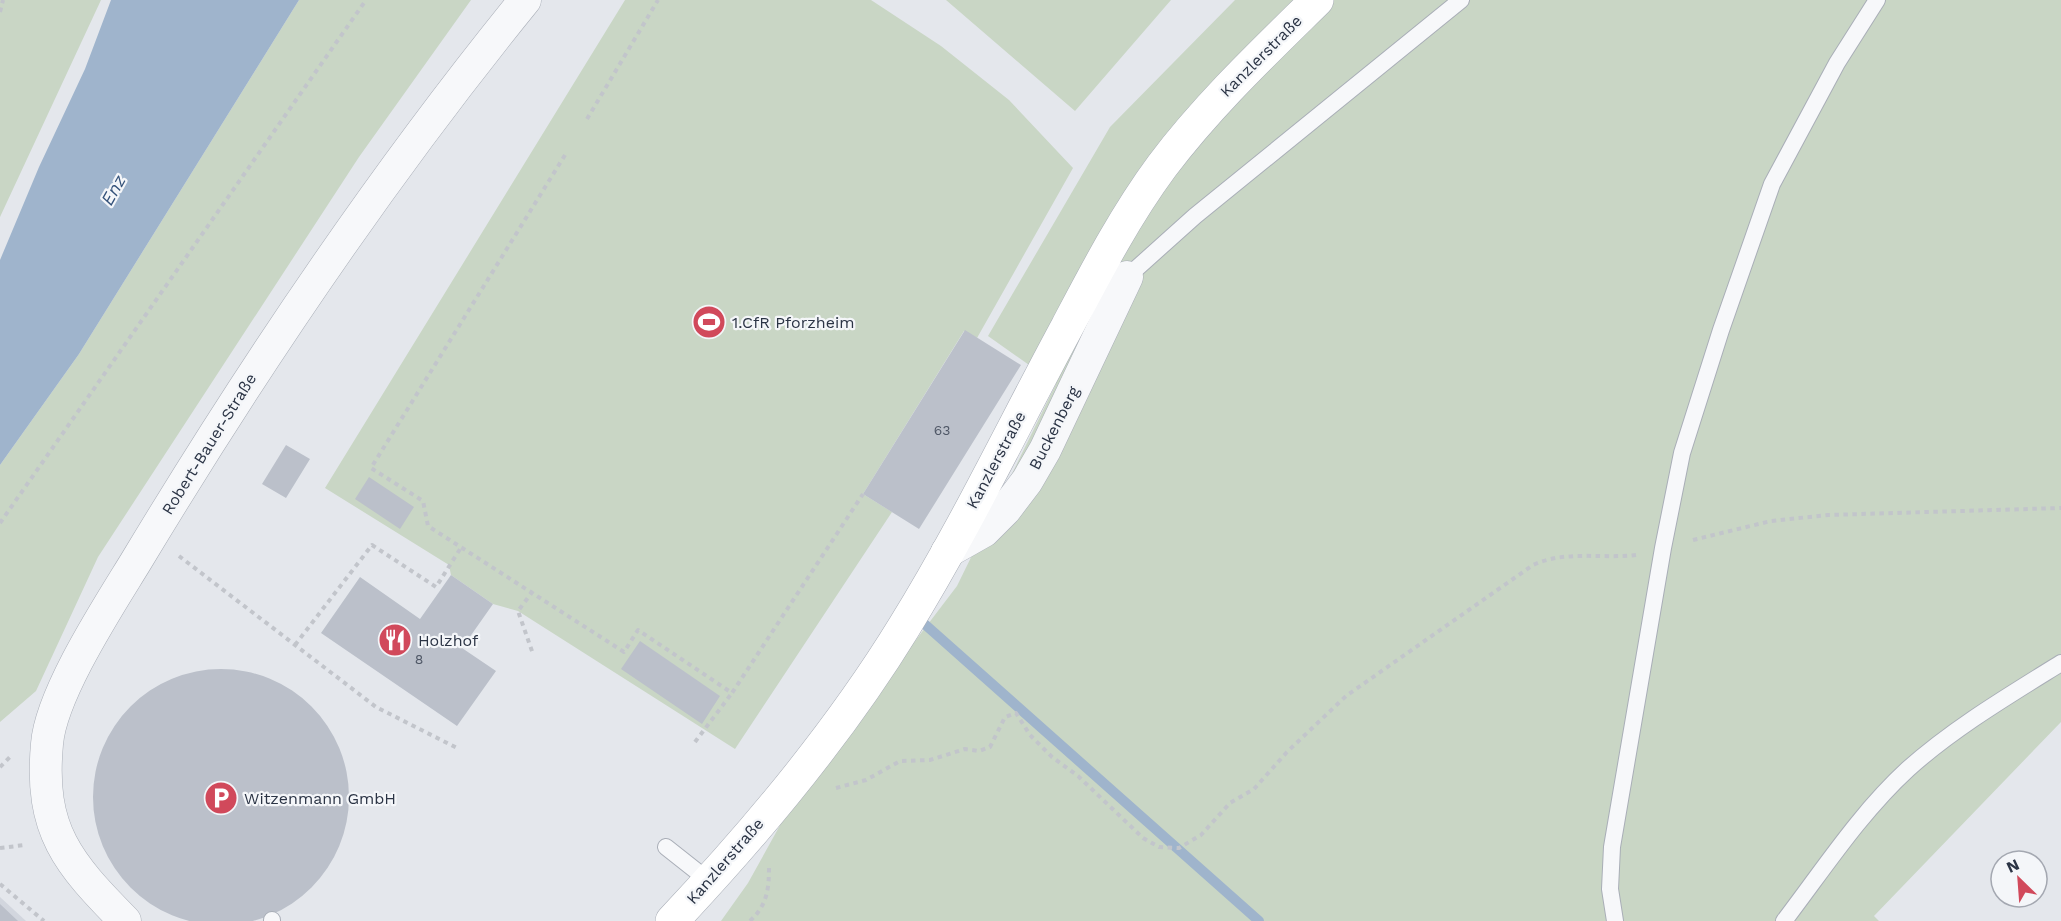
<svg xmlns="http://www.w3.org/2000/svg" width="2061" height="921" viewBox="0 0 2061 921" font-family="'Work Sans',sans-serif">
  <rect width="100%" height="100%" fill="#e4e7ec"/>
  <!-- built -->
  <path fill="#d2d6de" d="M0 897 26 921H0Z"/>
  <!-- green -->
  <path fill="#c9d6c5" d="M0 0H101L0 217Z
    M299 0H471L359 157 98 557 36 691 0 722V465L79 354Z
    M625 0H871L941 46 1009 100 1073 168 977 338 964 331 863 494 892 512 735 749 518 611 493 604 451 575 449 565 325 488Z
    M946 0H1171L1075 111Z
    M1235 0H2061V722L1874 916 1879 921H721L748 883 794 800 957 586 1056 384 988 336 1110 127Z"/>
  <!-- water -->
  <path fill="#9fb4cc" d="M111 0H299L79 354 0 465V260L39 167 85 69Z"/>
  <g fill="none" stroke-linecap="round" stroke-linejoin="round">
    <!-- stream -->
    <path stroke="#9fb4cc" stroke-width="10" d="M920 620 1259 921"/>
  </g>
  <!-- building -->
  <path fill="#bbc0ca" d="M965 330 1021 365 919 529 863 494Z
    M286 445 310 459 286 498 262 484Z
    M369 477 414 507 400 529 355 499Z
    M451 575 493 604 462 648 496 671 457 726 321 633 360 577 420 619Z
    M640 641 720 696 702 724 621 669Z
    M93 797a128 128 0 1 1 256 0a128 128 0 1 1-256 0Z
    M0 904 18 921H0Z"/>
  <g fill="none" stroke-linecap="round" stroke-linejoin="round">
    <defs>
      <path id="lane" d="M1127 277 1195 216 1461 0
        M666 847 709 881
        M272 920V921
        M1615 921 1610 889 1612 847 1663 548 1682 453 1721 330 1772 184 1837 63 1877 0
        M1784 921C1823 870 1860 813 1908 769 1954 728 2008 696 2061 663"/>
      <path id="street" d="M947 552 984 531 1005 510 1027 481 1045 450 1127 277
        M125 921C68 863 39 831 47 744 51 694 108 607 135 563 253 367 381 177 525 0"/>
      <path id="secondary" d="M672 921C757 831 839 733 904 627 964 530 1013 427 1067 327 1096 272 1125 216 1162 166 1208 105 1263 53 1317 0"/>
    </defs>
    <!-- lane casing -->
    <use href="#lane" stroke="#a9aeb7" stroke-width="18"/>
    <!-- street casing -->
    <use href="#street" stroke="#a9aeb7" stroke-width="33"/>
    <!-- secondary casing -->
    <use href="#secondary" stroke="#a9aeb7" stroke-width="34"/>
    <!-- path -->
    <path stroke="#c2c5cb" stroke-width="4" stroke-dasharray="4.5 4.5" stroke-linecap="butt" d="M0 12 3 0
      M587 119 658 0
      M565 155 371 468 423 501 428 526 624 652 638 630 732 693 863 494
      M0 523 366 0
      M1693 540 1771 521 1828 515 2061 508
      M179 556 376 707 459 749
      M533 591 518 611 533 654
      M295 645 372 545 436 587 462 546
      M695 742 732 693
      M0 767 12 755
      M836 788 866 780 900 761 930 760 965 749 979 751 990 747 1005 717 1016 713 1030 735 1052 757 1078 776 1143 838 1159 847 1179 848 1201 835 1230 803 1254 789 1287 752 1346 696 1533 565C1565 550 1601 559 1636 555
      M0 848 25 845
      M0 884 44 921
      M750 921C768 904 769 888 769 865"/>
    <!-- lane -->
    <use href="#lane" stroke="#f7f8fa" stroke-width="16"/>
    <!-- street -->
    <use href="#street" stroke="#f7f8fa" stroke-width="32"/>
    <!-- secondary -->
    <use href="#secondary" stroke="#fff" stroke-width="33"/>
  </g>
  <!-- icons -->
  <defs>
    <symbol id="stadium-disc" viewBox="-11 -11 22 22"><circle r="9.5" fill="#d1495b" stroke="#f4f6f9"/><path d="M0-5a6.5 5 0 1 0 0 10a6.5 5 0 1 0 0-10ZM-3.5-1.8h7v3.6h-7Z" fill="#fff"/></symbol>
    <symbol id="restaurant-disc" viewBox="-11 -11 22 22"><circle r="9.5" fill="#d1495b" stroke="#f4f6f9"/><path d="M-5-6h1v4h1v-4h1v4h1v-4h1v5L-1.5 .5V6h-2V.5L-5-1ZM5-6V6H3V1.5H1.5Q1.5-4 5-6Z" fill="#fff"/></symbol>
    <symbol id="parking-disc" viewBox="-11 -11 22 22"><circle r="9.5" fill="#d1495b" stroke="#f4f6f9"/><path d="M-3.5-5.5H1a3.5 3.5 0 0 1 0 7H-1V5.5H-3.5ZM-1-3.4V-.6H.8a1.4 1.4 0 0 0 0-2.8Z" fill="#fff"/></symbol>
  </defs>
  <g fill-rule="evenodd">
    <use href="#stadium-disc" x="690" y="303" width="38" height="38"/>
    <use href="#restaurant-disc" x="376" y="621" width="38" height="38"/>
    <use href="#parking-disc" x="202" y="779" width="38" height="38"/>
  </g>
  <g text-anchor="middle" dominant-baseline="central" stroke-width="4.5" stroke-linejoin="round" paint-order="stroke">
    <!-- number labels -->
    <g font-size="14" fill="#4f5766">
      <text x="942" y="430">63</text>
      <text x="419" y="659">8</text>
    </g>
    <!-- street labels -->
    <g font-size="16" fill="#2b3445" stroke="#f4f6f9">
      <text transform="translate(1261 56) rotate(-45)">Kanzlerstraße</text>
      <text transform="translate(1054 428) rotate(-63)">Buckenberg</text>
      <text transform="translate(209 444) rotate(-58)">Robert-Bauer-Straße</text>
      <text transform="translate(996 460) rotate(-62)">Kanzlerstraße</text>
      <text transform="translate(725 861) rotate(-49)">Kanzlerstraße</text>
    </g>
    <!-- poi labels -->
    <g font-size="16" fill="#2b3445" stroke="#f4f6f9" text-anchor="start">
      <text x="732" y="322">1.CfR Pforzheim</text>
      <text x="418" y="640">Holzhof</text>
      <text x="244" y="798">Witzenmann GmbH</text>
    </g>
    <!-- water labels -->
    <g font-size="18" font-style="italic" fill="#34527a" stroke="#f4f6f9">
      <text transform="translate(113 190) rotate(-61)">Enz</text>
    </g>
  </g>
  <!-- north arrow -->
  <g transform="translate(2019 879) rotate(335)"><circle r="28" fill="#f4f6f9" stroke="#a4a8b1" stroke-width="1.5"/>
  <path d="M0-4.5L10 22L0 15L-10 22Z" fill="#d1495b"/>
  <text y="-9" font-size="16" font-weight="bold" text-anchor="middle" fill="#2b3445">N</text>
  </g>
</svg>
